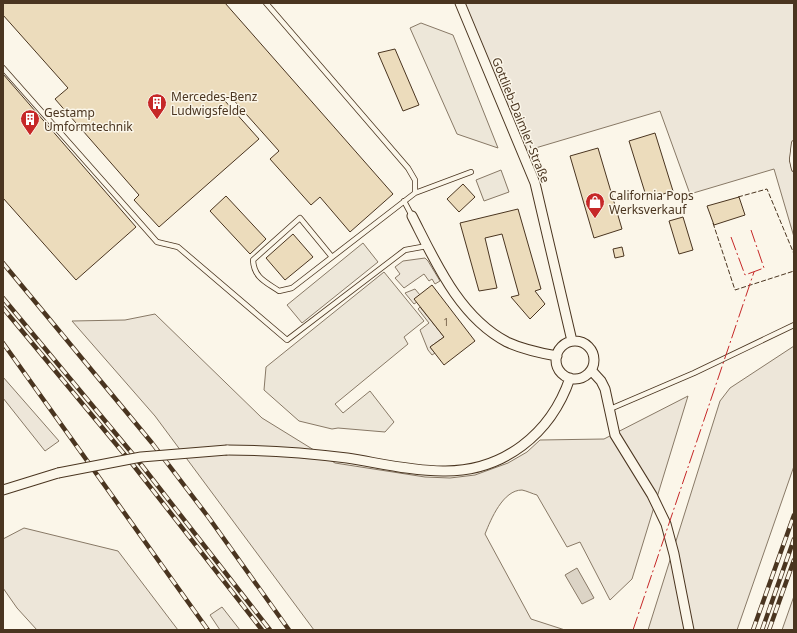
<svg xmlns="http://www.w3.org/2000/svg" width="797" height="633" viewBox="0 0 797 633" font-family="'Noto Sans',sans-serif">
  <rect width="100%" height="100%" fill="#fbf6e9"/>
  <!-- green -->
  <path fill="#ede6d9" stroke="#887966" d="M460 3H794V237L774 169 690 194 660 111 522 152Z
    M425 258 428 261 440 281 435 284 432 279 429 281 424 274 404 288 395 278 400 274 395 267 403 261Z
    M415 289 420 295 414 299 417 302 414 304 405 293Z
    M420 307 444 337 430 347 435 353 432 355 428 350 420 330 429 323 418 309Z
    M155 314 262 418 335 463 425 477 450 478 475 475 508 463 527 452 540 440 604 439 688 396 632 579 610 600 580 542 567 547 537 495C533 494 527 491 522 490 503 490 491 519 485 534L531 619 565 630H314L155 416 72 321 125 320Z
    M794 346V466L737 630H648L720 401 730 388Z
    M3 377 59 441 45 451 3 398Z
    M24 528 118 551 178 630H37L17 608 3 588V539Z
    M794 596V630H782Z
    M222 607 240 630H220L210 615Z"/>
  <!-- parking -->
  <path fill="#ede7d9" stroke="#887966" d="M421 23 453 35 498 148 457 134 410 28Z
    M501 170 509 192 484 201 476 180Z
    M363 243 378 262 302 323 287 305Z
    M384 272 424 321 404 337 408 344 335 404 343 413 370 391 394 422 385 432 338 428 332 429 299 421 264 390 266 367Z"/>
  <!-- water -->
  <path fill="#dcd4c6" stroke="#887966" d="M577 568 594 598 582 604 565 575Z"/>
  <!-- building -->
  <path fill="#ecdcbc" stroke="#4a3520" d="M3 3H225L393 194 350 232 320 197 311 205 270 159 279 151 230 96 225 101 259 139 159 227 134 200 139 195 55 99 68 88 3 15Z
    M395 49 419 105 403 111 378 53Z
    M3 74 136 227 76 280 3 198Z
    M655 133 673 191 647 199 629 141Z
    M598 148 622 229 594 238 570 156Z
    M463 184 475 197 459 212 447 199Z
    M226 196 266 239 250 254 210 211Z
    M739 197 745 215 714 225 707 206Z
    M518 209 541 289 535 291 545 304 530 319 511 297 519 295 502 234 485 238 497 288 479 291 460 223Z
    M683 217 693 250 679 254 669 221Z
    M293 234 313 257 285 280 266 258Z
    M622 247 624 256 615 258 613 249Z
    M432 285 475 341 444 365 430 347 444 337 414 299Z"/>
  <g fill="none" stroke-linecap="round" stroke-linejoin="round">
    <defs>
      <path id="lane" d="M266 3 408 168 415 180V193L292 288 279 291C266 282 254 278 253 260L300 218 332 257
        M3 68 157 242 178 247 287 340 405 250 427 246
        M794 143 792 160 794 169
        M415 193 471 172
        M404 201 412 216
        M610 409 694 373 794 325"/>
      <path id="street" d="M460 3 535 183 572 341
        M412 216C435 261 459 317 507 342 522 349 540 353 557 356
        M556 360a19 19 0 1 1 38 0a19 19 0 1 1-38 0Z
        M591 370 601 381 605 389 615 435 652 495 666 524 674 554 689 630
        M227 450C267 450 307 453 347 458 379 463 411 471 443 471 503 472 551 434 570 378
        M3 490 58 473"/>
    </defs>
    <!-- lane casing -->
    <use href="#lane" stroke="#4a3520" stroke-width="6"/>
    <!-- street casing -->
    <use href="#street" stroke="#4a3520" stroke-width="11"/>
    <!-- lane -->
    <use href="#lane" stroke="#fbf6e9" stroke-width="4.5"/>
    <!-- street -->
    <use href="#street" stroke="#fbf6e9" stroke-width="9"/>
    <defs>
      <path id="rail" d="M3 263 152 443 209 518 289 630
        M3 298 136 458 270 630
        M3 308 130 461 262 630
        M3 343 208 630
        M753 630 794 515
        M762 630 794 539
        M769 630 794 560"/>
    </defs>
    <!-- rail casing -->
    <use href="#rail" stroke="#4a3520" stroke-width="4.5"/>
    <!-- rail -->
    <use href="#rail" stroke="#fbf6e9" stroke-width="3" stroke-dasharray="9" stroke-linecap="butt"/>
    <defs>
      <path id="street-bridge" d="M58 473 141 457 227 450"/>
    </defs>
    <!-- street-bridge casing -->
    <use href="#street-bridge" stroke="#4a3520" stroke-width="11" stroke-linecap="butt"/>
    <!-- street-bridge -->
    <use href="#street-bridge" stroke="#fbf6e9" stroke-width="9"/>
    <!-- fence -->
    <path stroke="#4a3520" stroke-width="1" stroke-dasharray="5 2" stroke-linecap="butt" d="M738 197 767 189 794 254
      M713 223 735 290 794 271"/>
    <!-- power -->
    <path stroke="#c62828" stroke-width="1" stroke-dasharray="14 3 2 3" stroke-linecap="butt" d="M731 237 745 275 764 268 751 230
      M633 630 754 272"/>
  </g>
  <!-- icons -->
  <defs>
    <symbol id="building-pin" viewBox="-11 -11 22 30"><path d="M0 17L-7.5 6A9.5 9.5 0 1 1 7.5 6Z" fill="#c62828" stroke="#fbf6e9"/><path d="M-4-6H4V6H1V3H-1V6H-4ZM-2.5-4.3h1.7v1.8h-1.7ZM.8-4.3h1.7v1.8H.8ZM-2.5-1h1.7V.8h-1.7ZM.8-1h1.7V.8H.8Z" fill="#fff"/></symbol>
    <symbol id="shop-pin" viewBox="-11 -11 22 30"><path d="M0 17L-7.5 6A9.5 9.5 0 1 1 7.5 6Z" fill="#c62828" stroke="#fbf6e9"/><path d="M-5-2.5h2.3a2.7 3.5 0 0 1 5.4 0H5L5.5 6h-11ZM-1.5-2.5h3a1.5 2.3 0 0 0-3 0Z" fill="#fff"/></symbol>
  </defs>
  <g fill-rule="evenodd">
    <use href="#building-pin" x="146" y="92" width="22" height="30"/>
    <use href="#building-pin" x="19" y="108" width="22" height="30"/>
    <use href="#shop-pin" x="584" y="191" width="22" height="30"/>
  </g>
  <g text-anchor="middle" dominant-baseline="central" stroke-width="3" stroke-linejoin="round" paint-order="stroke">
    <!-- number labels -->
    <g font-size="10" fill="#725f47">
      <text x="446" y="322">1</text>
    </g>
    <!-- poi labels -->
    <g font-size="12" fill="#4a3520" stroke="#fbf6e9" text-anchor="start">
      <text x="171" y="96">Mercedes-Benz<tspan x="171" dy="14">Ludwigsfelde</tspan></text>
      <text x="44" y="112">Gestamp<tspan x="44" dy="14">Umformtechnik</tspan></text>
      <text x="609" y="195">California Pops<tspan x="609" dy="14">Werksverkauf</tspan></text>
    </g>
    <!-- street labels -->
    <g font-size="12" fill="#4a3520" stroke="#fbf6e9">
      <text transform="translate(521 120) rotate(68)">Gottlieb-Daimler-Straße</text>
    </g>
  </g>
  <!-- border -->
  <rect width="797" height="633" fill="none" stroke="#4a3520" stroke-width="8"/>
</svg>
